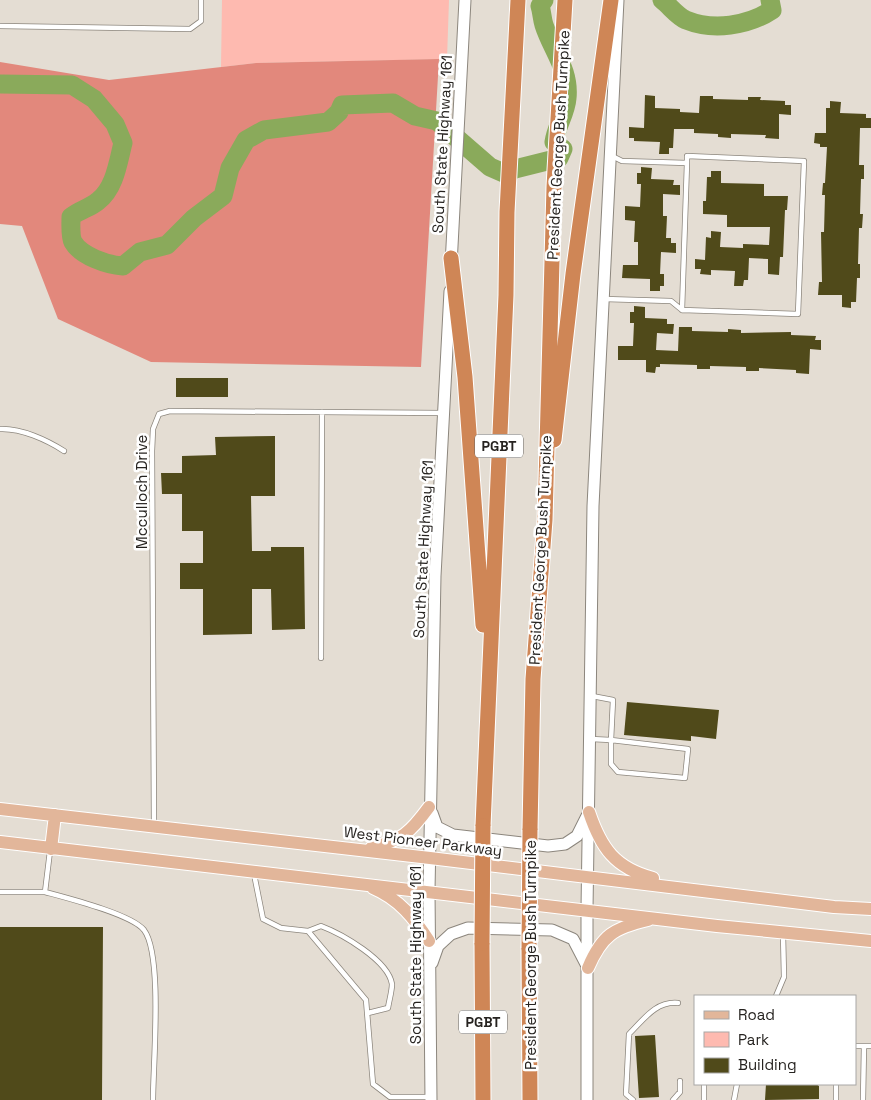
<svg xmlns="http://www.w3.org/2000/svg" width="871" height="1100" viewBox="0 0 871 1100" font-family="'Space Grotesk',sans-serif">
  <rect width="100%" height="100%" fill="#e4ddd3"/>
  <!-- green -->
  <path fill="#febab0" d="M222 0H449L447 59 256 63 221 67Z"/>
  <!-- forest -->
  <path fill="#e2887c" d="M439 59 421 367 151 362 58 319 22 226 0 224V62L109 80 256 63Z"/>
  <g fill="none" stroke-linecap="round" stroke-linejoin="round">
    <!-- river -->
    <path stroke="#8aaa5b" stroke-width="19" d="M662 0C670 6 677 16 686 20 713 31 748 26 772 10L770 0
      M0 84 72 85 94 99 115 124 123 143C118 162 115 188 98 201 90 208 79 210 71 217 71 224 70 236 73 242 81 256 107 265 123 266L140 252 167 245 194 218 223 196 230 168 246 140 264 130 328 122 339 112 342 105 393 103 415 116 437 121 490 167 506 174 515 169 559 158 563 149 554 142C556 127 566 113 567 98 570 70 552 50 544 25 542 19 542 12 540 6L544 0"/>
  </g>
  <!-- building -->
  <path fill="#504a1a" d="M645 95 655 96V108L680 109V112L699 113 700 96H713V99L748 100V97H761L760 100 785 101V105H791V115L779 114V139L765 138 766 135 731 134V138L718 137V134L694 133V129H674L673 148H669V154H659L660 142 634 141V138H629V127L644 128Z
    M830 101 841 102 840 113 866 114V118H871V128H860L859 165H864V179H861L860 214H863L862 228H859L858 264H860V278H857L856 302H851V308L842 307V295H818L819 282H822L821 232H824L825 195H822L823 183H825L827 147H820V144L814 143 815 133H826V108H830Z
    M641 167 652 168 651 179 674 180 673 185H680V195L663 194V216H667L666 238H671V243H676V253L661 252 660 274H664V286H660V291H650V279L622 278 623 265H638V242H634L635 221 625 220V206L640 207 641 184H637V173H641Z
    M711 171H721V183L764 184V196H788L787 210H785L783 257H780L779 275 768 274V259L749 258 748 280H744L743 286H734L735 271 711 270V275L700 274 701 269H695V259L705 260 706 237 711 238V231L721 232 720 247 743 248V244L769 245 770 227H727V215L703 214V201H706L707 177H711Z
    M634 306 645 307V318L667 319V324H674L673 334 657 333 656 350 678 351 679 327H692V331L728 332V329L741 330V333L791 332V335L816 336 815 340H821V350L810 349 809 374 796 373V370L759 368V371H746V367L710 366V369H697V365L660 364V367H656L655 373 646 372V360H618V346H633L634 323H630V312H634Z
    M176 378H228V397H176Z
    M275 436V496H251L252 551H271V547H304L305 629 272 630 271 589H252V634L203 635V589H180V563H203V531H182V494H162L161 473H182V456L216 455 215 437Z
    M627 702 719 710 716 739 691 736V741L624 735Z
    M0 927H103L102 1100H0Z
    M655 1035 659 1097 639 1098 635 1036Z
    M766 1084H816L819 1086V1099L765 1100Z"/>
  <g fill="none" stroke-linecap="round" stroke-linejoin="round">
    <defs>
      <path id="service" d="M0 26 190 29 201 21V0
        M612 156 622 161 687 163V156L804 161 798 314 682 310 687 163
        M604 299 671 301 682 310
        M0 429C21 428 47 440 64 451
        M321 658 322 412
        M591 739 611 740 613 700 592 696
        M611 740 688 749 685 778 618 772 611 764Z
        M154 825 152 451 153 429 159 414 170 411 443 413
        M254 874 263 919 281 928 308 931 366 1000 373 1084 390 1097H429
        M0 892H45L50 851
        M45 892C67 898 131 914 144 930 163 955 153 1065 153 1100
        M308 931 321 926C342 934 388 960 392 984 392 991 389 1001 388 1008L368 1013
        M776 996 784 977 783 934
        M855 1046H871
        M633 1100 626 1094 629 1034C644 1019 656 1001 678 1003
        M673 1100 680 1092V1081
        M704 1100V1084
        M734 1100 737 1084
        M836 1100V1084
        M863 1100 864 1046"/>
      <path id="secondary" d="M451 265 465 0
        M432 813 437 827 453 835 548 846 565 844 577 836 587 816
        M432 963 438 946 451 934 468 928 552 930 573 939 587 966
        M431 1100 429 891 435 576 450 291
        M587 1100V909L593 506 618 0"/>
      <path id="primary" d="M0 809 430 858 834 907 871 909
        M589 812C601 848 615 868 653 878
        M0 842 717 926 871 941
        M371 848C402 840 410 833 429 807
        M51 849 55 815
        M373 888C399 899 414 918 429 941
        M588 968C602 935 614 928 648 920"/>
      <path id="motorway" d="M451 258 465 377 483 625
        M554 440 573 274 611 0
        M483 826 506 295 507 212 518 0
        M530 830 533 679 545 520 554 187 565 0
        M482 943 483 1100
        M529 948 530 1100"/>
    </defs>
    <!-- service casing -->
    <use href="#service" stroke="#8c867d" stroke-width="6"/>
    <!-- secondary casing -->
    <use href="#secondary" stroke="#8c867d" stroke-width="13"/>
    <!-- primary casing -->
    <use href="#primary" stroke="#fff" stroke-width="14"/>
    <!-- motorway casing -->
    <use href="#motorway" stroke="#fff" stroke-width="17"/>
    <!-- service -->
    <use href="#service" stroke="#fff" stroke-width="4.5"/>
    <!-- secondary -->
    <use href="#secondary" stroke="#fff" stroke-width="11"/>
    <!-- primary -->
    <use href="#primary" stroke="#e2b69a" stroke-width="12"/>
    <!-- motorway -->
    <use href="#motorway" stroke="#cf8656" stroke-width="15"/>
    <defs>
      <path id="motorway-bridge" d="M482 943 483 826
        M529 948 530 830"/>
    </defs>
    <!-- motorway-bridge casing -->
    <use href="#motorway-bridge" stroke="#fff" stroke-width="17" stroke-linecap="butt"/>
    <!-- motorway-bridge -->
    <use href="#motorway-bridge" stroke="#cf8656" stroke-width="15"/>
  </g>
  <g text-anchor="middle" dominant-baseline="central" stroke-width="5" stroke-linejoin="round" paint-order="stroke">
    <!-- shield labels -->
    <g fill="#fff" stroke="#676563" stroke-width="1">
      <rect x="475" y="434.5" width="48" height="23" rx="4"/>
      <rect x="459" y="1010.5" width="48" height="23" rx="4"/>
    </g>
    <g font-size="14" font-weight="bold" fill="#262320">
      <text x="499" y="446">PGBT</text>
      <text x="483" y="1022">PGBT</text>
    </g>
    <!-- street labels -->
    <g font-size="15" fill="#262320" stroke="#fff">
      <text transform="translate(442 144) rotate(-87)">South State Highway 161</text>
      <text transform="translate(558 145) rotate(-87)">President George Bush Turnpike</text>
      <text transform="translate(141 492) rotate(-90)">Mcculloch Drive</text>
      <text transform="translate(423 549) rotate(-87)">South State Highway 161</text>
      <text transform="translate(540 550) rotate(-87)">President George Bush Turnpike</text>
      <text transform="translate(423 841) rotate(7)">West Pioneer Parkway</text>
      <text transform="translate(415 955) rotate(-90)">South State Highway 161</text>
      <text transform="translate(530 955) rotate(-90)">President George Bush Turnpike</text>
    </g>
  </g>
  <!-- legend -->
  <rect x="694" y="995" width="162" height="90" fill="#ffffff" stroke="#a8a7a6"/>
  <rect x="704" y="1011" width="25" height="8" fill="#e2b69a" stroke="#a8a7a6"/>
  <text x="738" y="1020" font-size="15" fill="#262320">Road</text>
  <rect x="704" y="1032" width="25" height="15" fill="#febab0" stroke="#a8a7a6"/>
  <text x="738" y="1045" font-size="15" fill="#262320">Park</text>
  <rect x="704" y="1058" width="25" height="15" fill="#504a1a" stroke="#a8a7a6"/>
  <text x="738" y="1070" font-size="15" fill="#262320">Building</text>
</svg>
